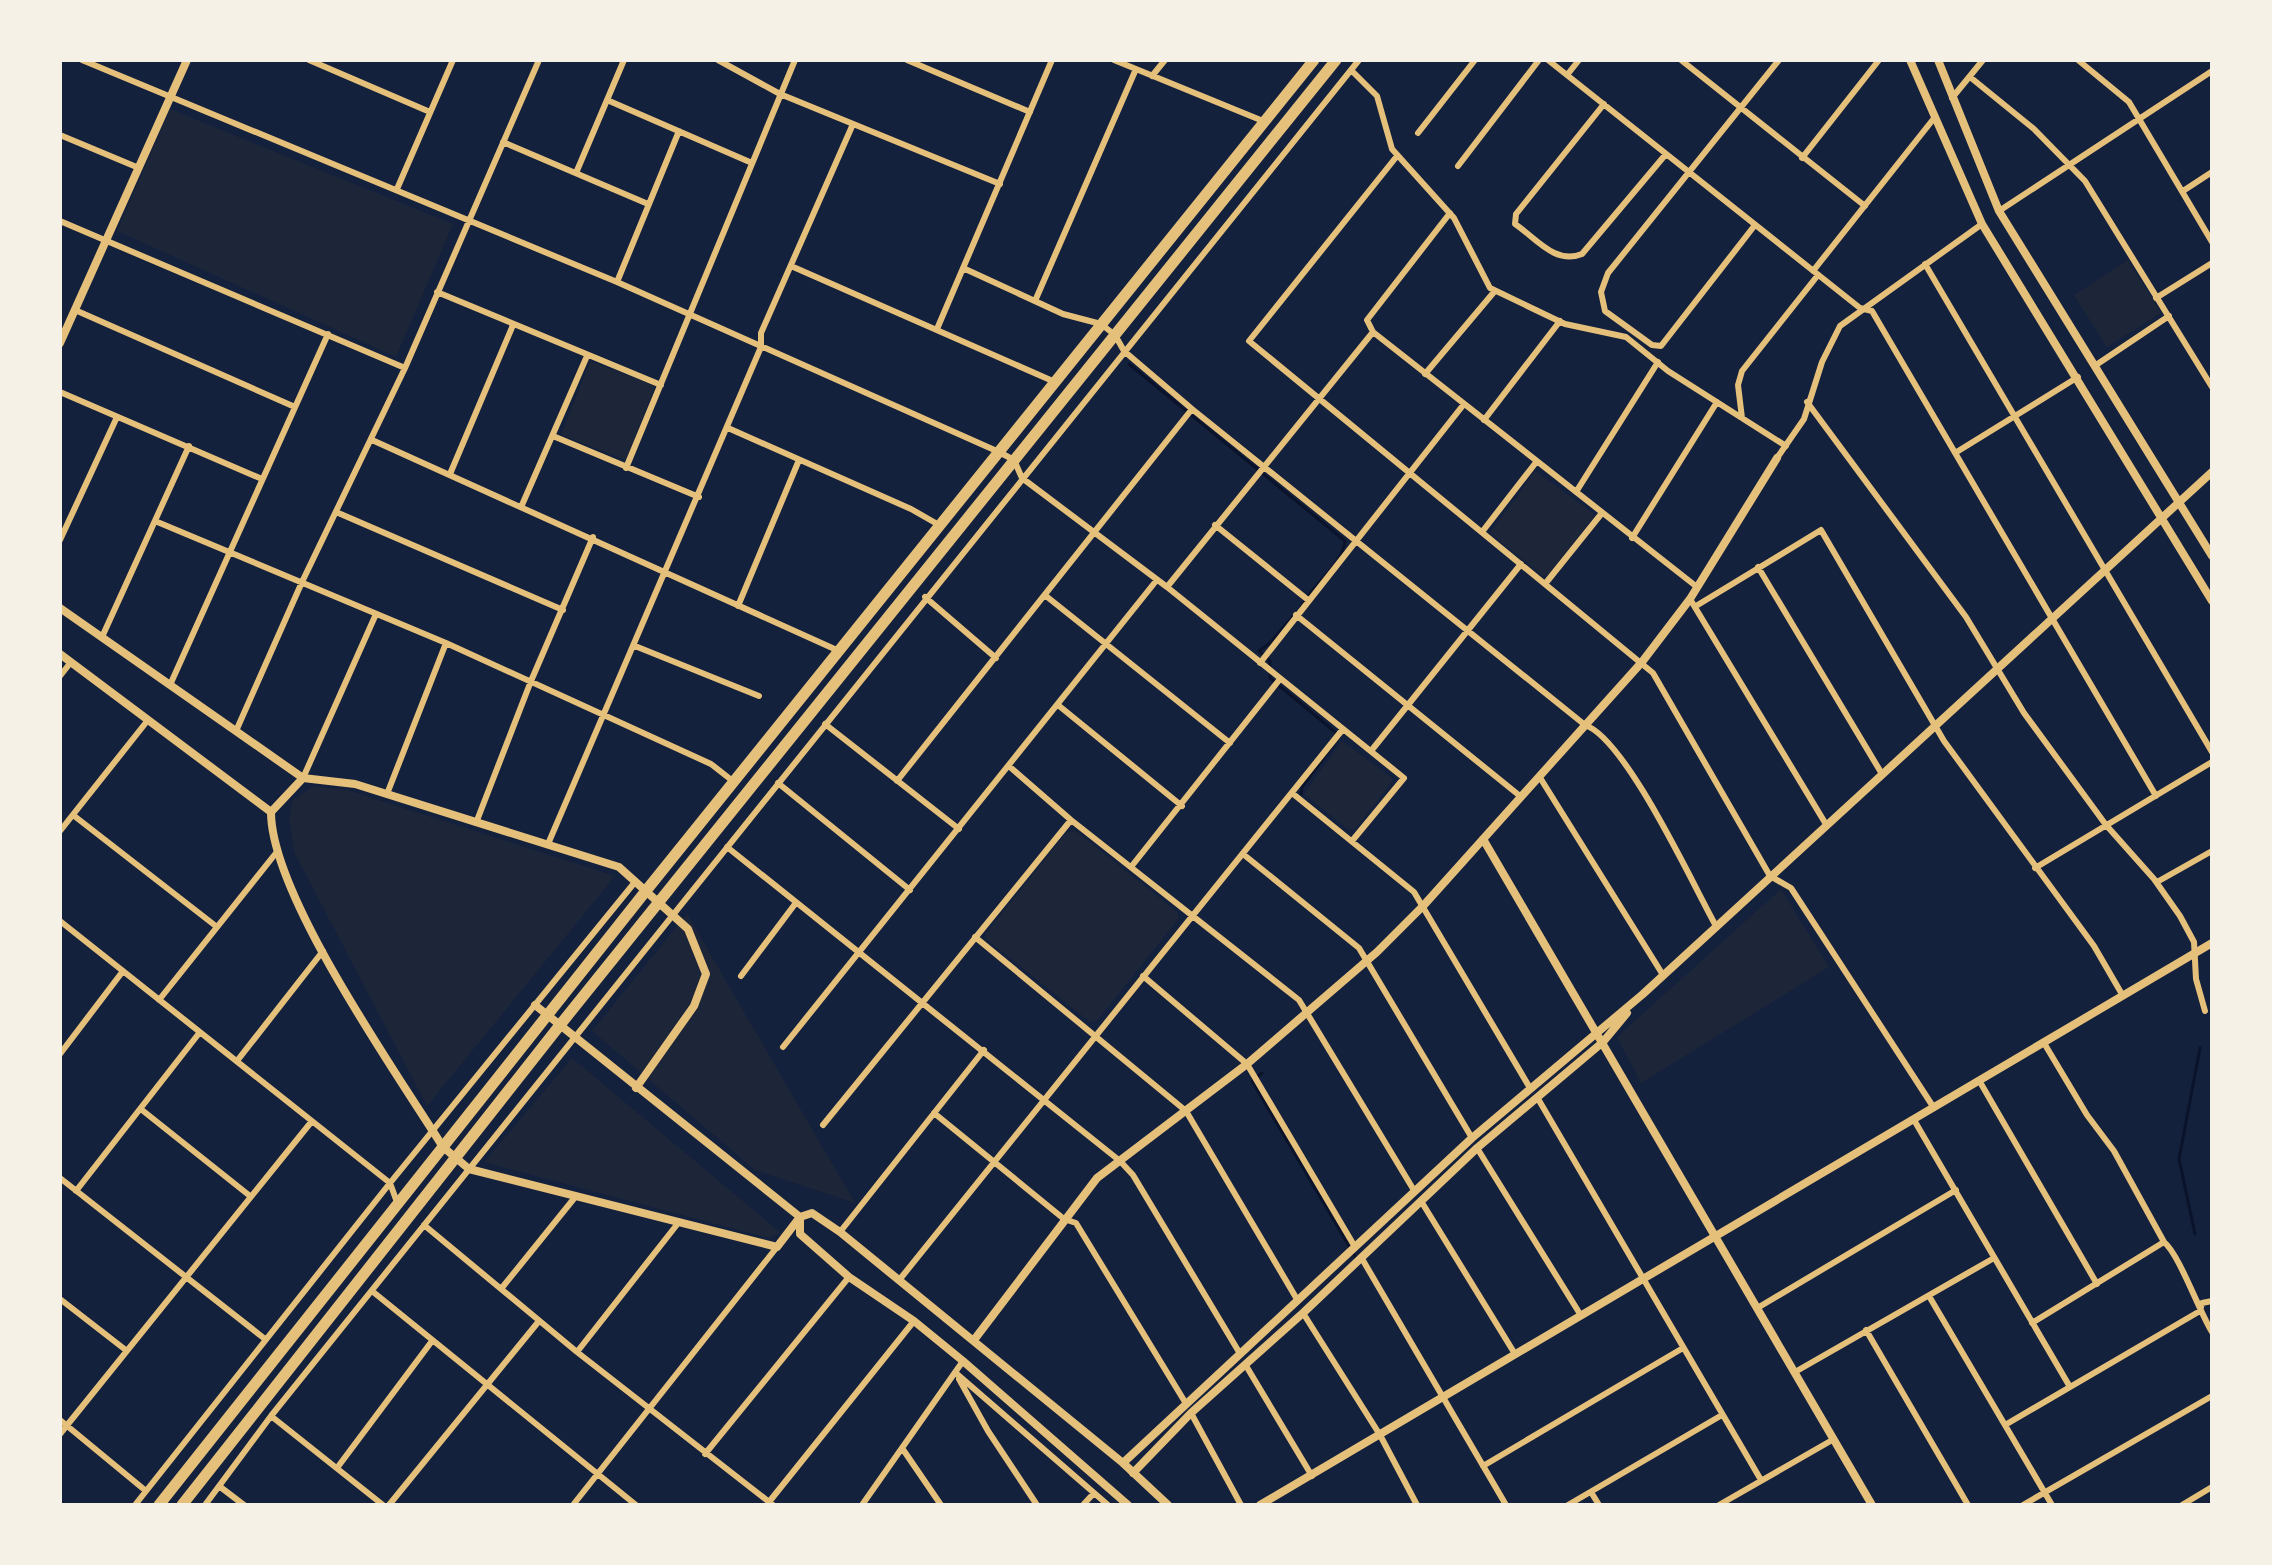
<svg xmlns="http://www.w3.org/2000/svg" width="2272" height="1565" viewBox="0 0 2272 1565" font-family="'Exo 2',sans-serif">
  <rect width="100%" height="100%" fill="#14213d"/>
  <!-- green -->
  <path fill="#1d2539" d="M170 109 453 224 396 357 117 231Z
    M2128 260 2161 313 2107 347 2074 295Z
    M590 361 655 386 626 460 561 435Z
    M1535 471 1593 513V518L1548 575 1543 576 1490 533Z
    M1342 741 1392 778V782L1355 829 1349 830 1304 794Z
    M313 786 347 790 615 876 427 1106 294 852 289 818 292 801Z
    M1076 831 1177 912 1179 918 1097 1021 1090 1022 986 939V933L1067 832Z
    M1781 889 1829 967 1641 1083 1617 1037Z
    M687 914 855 1203 755 1170 592 1031Z
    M572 1058 781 1233 769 1238 484 1162Z"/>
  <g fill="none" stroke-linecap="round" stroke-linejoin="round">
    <!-- stream -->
    <path stroke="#0b132b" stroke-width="3" d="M1129 364 1345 541C1342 566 1312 584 1301 607
      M1296 613 1271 642 1259 651 1270 661V678L1340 736 1302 787 1301 794
      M1262 1073 1252 1081 1356 1258
      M2195 1234 2179 1159 2200 1048"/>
    <!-- minor -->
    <path stroke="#e5c07b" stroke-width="6" d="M82 60 617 282 999 452 1014 460 1022 478 1167 587 1404 778 1352 841
      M309 60 430 112
      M718 60 780 94 1000 184
      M907 60 1030 112
      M1114 60 1263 121
      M1548 60 1860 308 1872 311 2156 796
      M1681 60 1865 206
      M2078 60 2129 102 2212 242
      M1351 70 1377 96 1392 149 1454 218 1490 288 1565 324 1626 337 1668 371 1786 446
      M1567 75 1579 60
      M1152 76 1165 60
      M1970 77 2034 129 2085 181 2212 387
      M1952 98 1983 60
      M607 100 752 163
      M1604 104 1516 214 1515 224C1536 238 1555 265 1582 254L1666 154
      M1418 133 1475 60
      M60 135 139 168
      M503 142 648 204
      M1397 156 1249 341 1653 673 1770 876 1791 888 1934 1108
      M1802 158 1879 60
      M1458 166 1539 60
      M576 173 624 60
      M397 189 453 60
      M2183 191 2212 172
      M1999 211 2212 71
      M1450 213 1367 320 1373 332 1697 587
      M60 221 405 368
      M1755 225 1661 346 1652 345 1605 311 1601 292 1608 273 1779 60
      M1925 264 2212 752
      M791 266 1055 382
      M963 268 1063 314 1101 324 1115 335 1124 351 1192 409 1585 725C1626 739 1692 883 1716 926
      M1813 271 1935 117
      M617 282 679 131
      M437 292 661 385
      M2156 298 2212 263
      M1035 301 1136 69
      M75 310 295 407
      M937 329 1052 60
      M2096 365 2169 316
      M1425 374 1494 292
      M60 392 262 479
      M1807 402 1966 617 2024 713 2106 825 2154 879 2180 916 2194 942 2196 979 2205 1011
      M1742 418 1738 385 1742 371 1818 275
      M1484 420 1560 321
      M728 428 911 509 939 525
      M553 436 699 497
      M372 440 839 651
      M1955 453 2078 377
      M1777 458 1804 419 1822 362 1840 326 1982 224
      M626 468 795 60
      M450 474 513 325
      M1576 492 1658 362
      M522 505 587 356
      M336 512 563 610
      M155 521 446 643 711 764 734 782
      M1215 525 1308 600
      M1482 532 1537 461
      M1632 538 1717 402
      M60 540 117 417
      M1758 567 1882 774
      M1545 584 1602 513
      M1167 587 1373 332
      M1046 596 1230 743
      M925 597 996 658
      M1690 599 1827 826
      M738 606 799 460
      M1696 606 1821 530 1944 741 2094 946 2123 996
      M1296 615 1520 796
      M102 637 189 446
      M635 646 759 696
      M1260 663 1464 404
      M60 676 71 662
      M170 685 328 334
      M1058 705 1182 806
      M825 724 959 829
      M236 731 302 582 405 368 539 60
      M1371 751 1521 564
      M1010 767 1071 820 1299 1000 1415 1192
      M1539 776 1663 975
      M303 778 376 614
      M897 781 1192 409
      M778 783 910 890
      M1292 793 1414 892 1530 1088
      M387 794 446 643
      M73 815 217 927
      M476 823 531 681 593 537
      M60 831 148 720
      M548 844 761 347V333L853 124
      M727 847 1120 1161 1133 1175 1239 1352
      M1243 854 1359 948 1472 1138
      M1131 867 1280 679
      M2035 868 2212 762
      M2157 882 2212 851
      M60 921 390 1183 398 1205
      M975 937 1186 1111 1298 1301
      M741 976 795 904
      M1143 976 1247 1064 1355 1247
      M159 1000 276 853
      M2044 1043 2087 1115 2114 1151 2164 1242C2179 1254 2199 1311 2212 1332
      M783 1047 1156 581
      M60 1054 123 971
      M237 1061 323 951
      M1980 1082 2097 1284
      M1537 1097 1761 1480
      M142 1110 250 1196
      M934 1113 1064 1219 1076 1223 1185 1402
      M1914 1120 2070 1387
      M823 1125 1071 820
      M1477 1148 1580 1314
      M60 1178 265 1339
      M76 1191 200 1032
      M1421 1201 1515 1354
      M424 1225 577 1352 773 1505
      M840 1232 984 1050
      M1361 1257 1506 1505
      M900 1279 1343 729
      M501 1289 576 1196
      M372 1291 636 1505
      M1929 1296 2052 1505
      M60 1299 127 1351
      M1759 1307 1956 1190
      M1303 1313 1380 1435 1417 1505
      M2032 1323 2164 1242
      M1866 1330 1968 1505
      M577 1352 679 1222
      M1245 1364 1312 1476
      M1795 1372 1994 1258
      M957 1374 1108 1505
      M959 1379 988 1431 1037 1505
      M1191 1413 1241 1505
      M271 1416 383 1505
      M60 1420 146 1491
      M2005 1425 2200 1311 2202 1303 2212 1301
      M60 1434 312 1121
      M902 1448 941 1505
      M705 1454 849 1277
      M1483 1466 1683 1348
      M337 1468 432 1341
      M219 1486 244 1505
      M1591 1492 1599 1505
      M769 1502 914 1321
      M135 1505 390 1183 635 882
      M205 1505 271 1416 1359 60
      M389 1505 539 1321
      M573 1505 777 1247
      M862 1505 963 1361
      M1083 1505 1094 1493
      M1568 1505 1722 1415
      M1719 1505 1834 1439
      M2023 1505 2212 1396
      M2182 1505 2212 1487"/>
    <!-- tertiary -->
    <path stroke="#e5c07b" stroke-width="8" d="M1910 60 1982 224 2212 601
      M1938 60 1999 211 2212 556
      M60 343 187 60
      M60 608 303 778 355 784 619 867 688 929 706 974 694 1006 636 1088
      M60 654 271 812
      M303 778 271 812C271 895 396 1072 443 1147L469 1169 777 1247 800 1217
      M1483 839 1872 1505
      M535 1005 800 1217
      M800 1217 812 1213 840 1232 1123 1463 1168 1505
      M800 1217V1234L849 1277 914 1321 963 1361 1128 1505
      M974 1340 1097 1178 1247 1064 1377 952 1424 905 1642 662 1690 599 1777 458
      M1123 1463 1472 1138 1643 994 2212 472
      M1133 1473 1191 1413 1303 1313 1477 1148 1603 1042 1627 1013
      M1260 1505 2212 943"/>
    <!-- trunk -->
    <path stroke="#e5c07b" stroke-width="11" d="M159 1505 645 892 1314 60
      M182 1505 560 1025 1336 60"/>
  </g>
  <!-- border -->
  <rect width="2272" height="1565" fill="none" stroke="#f6f1e7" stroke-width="124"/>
</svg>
